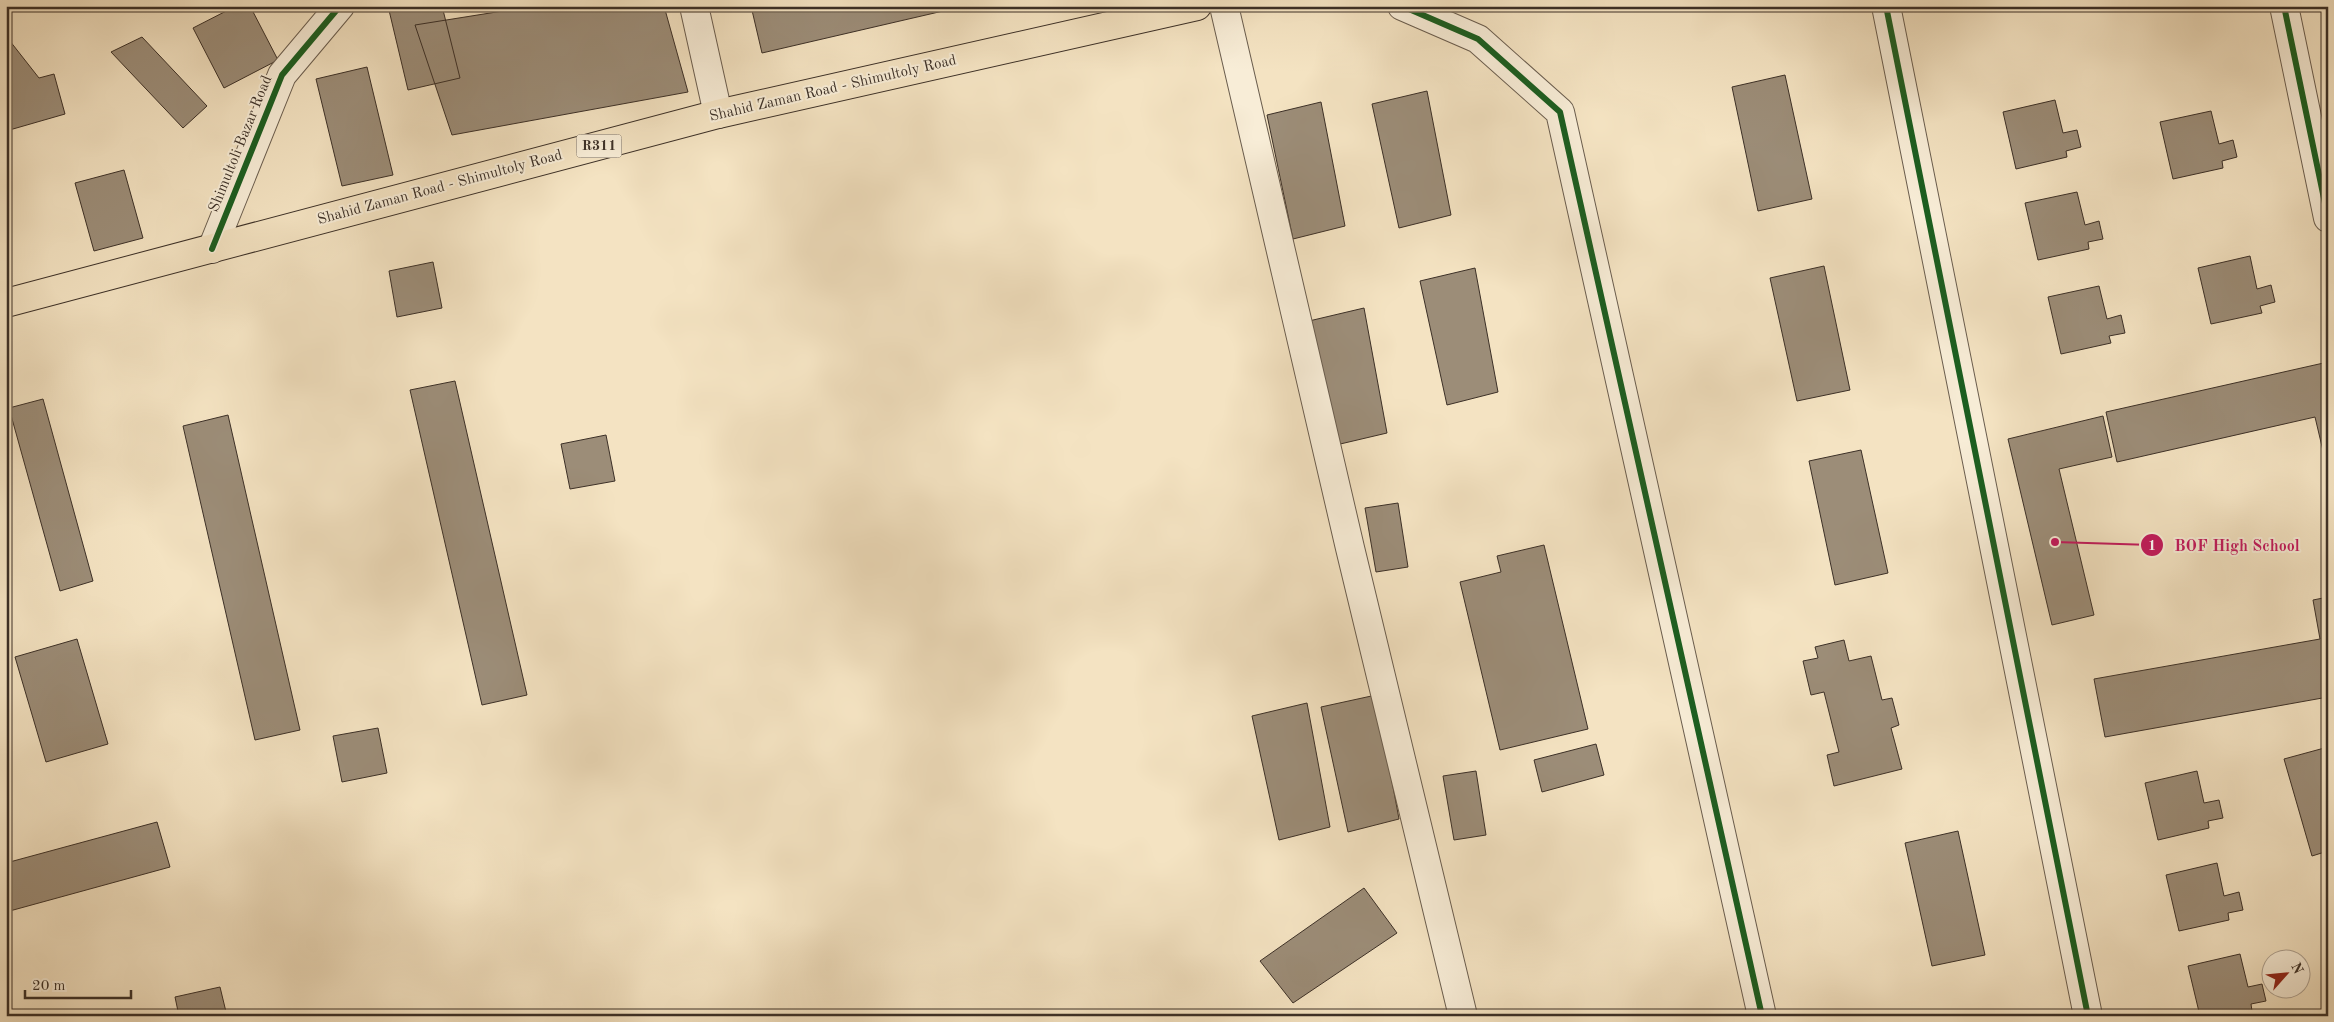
<svg xmlns="http://www.w3.org/2000/svg" width="2334" height="1022" viewBox="0 0 2334 1022" font-family="'Old Standard TT',serif">
  <rect width="100%" height="100%" fill="#f4e3c2"/>
  <filter id="stains"><feTurbulence type="fractalNoise" baseFrequency=".004" numOctaves="4"/><feColorMatrix values="0 0 0 0 .2 0 0 0 0 .09 0 0 0 0 .02 0 0 0 .5 -.17"/></filter>
  <radialGradient id="worn" r=".72"><stop offset=".6" stop-color="#630" stop-opacity="0"/><stop offset="1" stop-color="#630" stop-opacity=".3"/></radialGradient>
  <!-- building -->
  <path fill="#9c8d78" stroke="#3c3027" d="M236 6H250L278 60 224 88 193 28Z
    M388 6H442L460 78 408 90Z
    M450 6H476L451 11Z
    M534 6H664L688 92 452 135 415 25Z
    M751 6H956V8L762 53Z
    M6 36 39 78 54 74 65 114 6 131Z
    M142 37 207 106 183 128 111 52Z
    M367 67 393 175 342 186 316 79Z
    M1785 75 1812 199 1758 211 1732 87Z
    M1427 91 1451 215 1399 228 1372 104Z
    M2055 100 2063 133 2077 130 2081 147 2066 151 2067 157 2016 169 2003 112Z
    M1321 102 1345 226 1293 239 1267 115Z
    M2211 111 2219 144 2233 140 2237 157 2222 161 2223 168 2173 179 2160 122Z
    M124 170 143 238 94 251 75 183Z
    M2077 192 2085 225 2099 221 2103 239 2088 242 2089 249 2038 260 2025 203Z
    M2250 256 2257 289 2271 285 2275 302 2260 306 2262 313 2211 324 2198 268Z
    M433 262 442 308 397 317 389 271Z
    M1824 266 1850 390 1797 401 1770 278Z
    M1475 268 1498 392 1447 405 1420 281Z
    M2099 286 2107 319 2121 315 2125 333 2109 336 2111 343 2061 354 2048 297Z
    M1364 308 1387 433 1336 445 1309 321Z
    M2328 362V472L2315 417 2117 462 2106 412Z
    M455 381 527 695 482 705 410 390Z
    M43 399 93 581 60 591 9 408Z
    M228 415 300 730 255 740 183 426Z
    M2103 416 2112 457 2059 469 2094 615 2052 625 2008 439Z
    M606 435 615 481 570 489 561 444Z
    M1861 450 1888 573 1835 585 1809 461Z
    M1398 503 1408 567 1376 572 1365 508Z
    M1544 545 1588 729 1500 750 1460 582 1501 572 1497 556Z
    M2328 597V697L2105 737 2094 679 2320 639 2313 600Z
    M77 639 108 744 46 762 15 657Z
    M1844 640 1849 661 1871 656 1882 700 1892 698 1899 725 1891 728 1902 769 1834 786 1827 755 1839 752 1824 692 1811 695 1803 661 1818 658 1815 647Z
    M1376 695 1399 819 1348 832 1321 707Z
    M1307 703 1330 827 1279 840 1252 716Z
    M378 728 387 773 342 782 333 736Z
    M1596 744 1604 775 1542 792 1534 760Z
    M2328 747V851L2312 856 2284 759Z
    M1476 771 1486 835 1454 840 1443 776Z
    M2197 771 2204 803 2219 800 2223 818 2208 821 2209 828 2158 840 2145 783Z
    M157 822 170 867 6 912V863Z
    M1958 831 1985 955 1932 966 1905 843Z
    M2217 863 2224 896 2239 892 2243 910 2228 913 2229 920 2179 931 2166 875Z
    M1364 888 1397 933 1293 1003 1260 961Z
    M2240 954 2248 987 2262 984 2266 1001 2251 1004 2252 1011 2231 1016H2200L2188 966Z
    M220 987 227 1016H179L175 997Z"/>
  <g fill="none" stroke-linecap="round" stroke-linejoin="round">
    <defs>
      <path id="minor" d="M694 6 718 114
        M1224 6 1350 548 1463 1016
        M1402 6 1478 39 1560 112 1762 1016
        M1886 6 2088 1016
        M2284 6 2328 218
        M212 249 282 75 340 6"/>
      <path id="major" d="M6 303 718 114 1197 6"/>
    </defs>
    <!-- minor casing -->
    <use href="#minor" stroke="#6a5d4e" stroke-width="30"/>
    <!-- major casing -->
    <use href="#major" stroke="#3c3027" stroke-width="30"/>
    <!-- minor -->
    <use href="#minor" stroke="#f8edd7" stroke-width="28"/>
    <!-- major -->
    <use href="#major" stroke="#f4e3c2" stroke-width="28"/>
    <defs>
      <path id="cycleway" d="M1402 6 1478 39 1560 112 1762 1016
        M1886 6 2088 1016
        M2284 6 2328 218
        M212 249 282 75 340 6"/>
    </defs>
    <!-- cycleway casing -->
    <use href="#cycleway" stroke="#f8edd7" stroke-width="9"/>
    <!-- cycleway -->
    <use href="#cycleway" stroke="#1b5e20" stroke-width="6"/>
  </g>
  <g text-anchor="middle" dominant-baseline="central" stroke-width="4" stroke-linejoin="round" paint-order="stroke">
    <!-- shield labels -->
    <rect fill="#f8edd7" stroke="#74695c" stroke-width="1" x="576.5" y="134.5" width="45" height="23" rx="4"/>
    <g font-size="14" font-weight="bold" fill="#3c3027">
      <text x="599" y="146">R311</text>
    </g>
    <!-- street labels -->
    <g font-size="15" fill="#3c3027" stroke="#f8edd7">
      <text transform="translate(833 89) rotate(-13)">Shahid Zaman Road - Shimultoly Road</text>
      <text transform="translate(241 144) rotate(-68)">Shimultoli Bazar Road</text>
      <text transform="translate(440 188) rotate(-15)">Shahid Zaman Road - Shimultoly Road</text>
    </g>
  </g>
  <!-- callouts -->
  <path fill="none" stroke="#c2185b" stroke-width="2" d="M2055 542L2152 545"/>
  <g fill="#c2185b" stroke="#f8edd7" stroke-width="2">
    <circle cx="2055" cy="542" r="5"/>
    <circle cx="2152" cy="545" r="12"/>
  </g>
  <g font-size="15" text-anchor="middle" font-weight="bold" fill="#fff">
    <text x="2152" y="550">1</text>
  </g>
  <g font-size="16" text-anchor="middle" font-weight="bold" fill="#c2185b" stroke="#f8edd7" stroke-width="4" stroke-linejoin="round" paint-order="stroke">
    <text x="2237" y="551">BOF High School</text>
  </g>
  <!-- margin -->
  <rect width="2334" height="1022" fill="none" stroke="#f4e3c2" stroke-width="25"/>
  <rect x="8" y="8" width="2319" height="1007" fill="none" stroke="#3c3027" stroke-width="2.5"/>
  <rect x="12" y="12" width="2309" height="997" fill="none" stroke="#3c3027"/>
  <!-- north arrow -->
  <g transform="translate(2286 974) rotate(63)"><circle r="24" fill="#f8edd7" stroke="#ada191"/>
  <path d="M0-4L9 19L0 12L-9 19Z" fill="#8f2418"/>
  <text y="-8" font-size="14" font-weight="bold" text-anchor="middle" fill="#3c3027">N</text>
  </g>
  <!-- scale -->
  <path d="M25 990v8h106v-8" fill="none" stroke="#3c3027" stroke-width="2.5"/>
  <text x="32" y="990" font-size="15" fill="#3c3027" stroke="#f8edd7" stroke-width="4" paint-order="stroke">20 m</text>
  <rect width="100%" height="100%" filter="url(#stains)"/>
  <rect width="100%" height="100%" fill="url(#worn)"/>
</svg>
